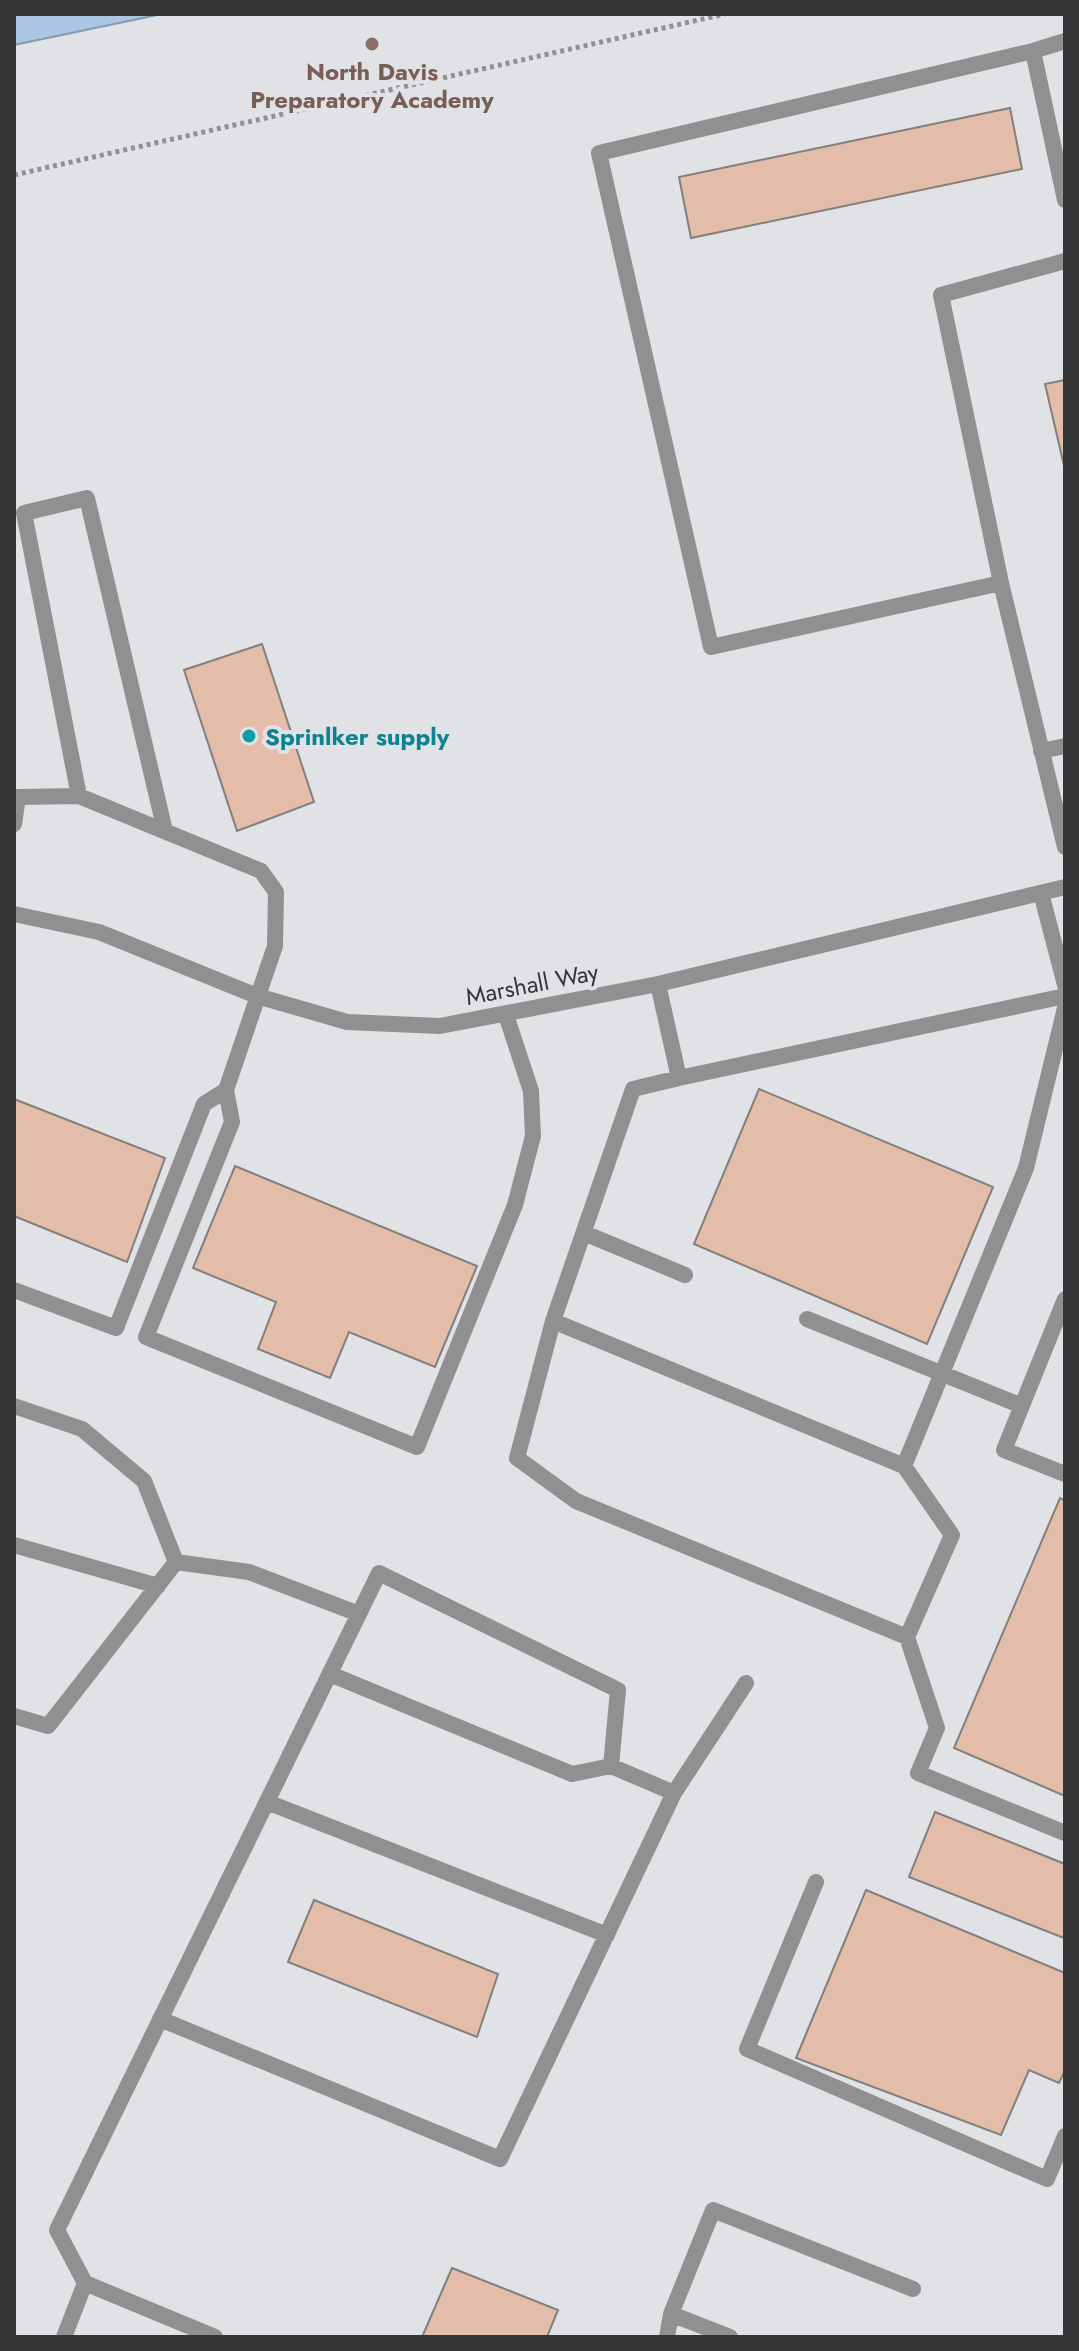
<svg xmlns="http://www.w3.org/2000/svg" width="1079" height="2351" viewBox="0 0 1079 2351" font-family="Jost,sans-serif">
  <rect width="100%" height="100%" fill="#e0e2e5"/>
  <!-- water -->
  <path fill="#aac6e3" stroke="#879aaf" stroke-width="2" d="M14 14H162L14 45Z"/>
  <!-- building -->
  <path fill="#e3bdaa" stroke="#827f7d" stroke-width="2" d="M1010 108 1022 169 691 238 679 177Z
    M1065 380V470L1045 384Z
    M262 644 314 802 237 831 184 670Z
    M759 1089 993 1187 927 1344 694 1244Z
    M14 1099 165 1158 127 1262 14 1216Z
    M235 1166 477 1266 435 1367 349 1332 330 1378 258 1349 276 1302 193 1268Z
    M1060 1498 1065 1501V1796L954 1748Z
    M935 1812 1065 1864 1064 1938 909 1877Z
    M866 1890 1065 1973V2070L1059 2083 1029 2070 1001 2135 796 2058Z
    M314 1900 498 1974 477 2037 288 1962Z
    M452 2268 558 2310 547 2337H422Z"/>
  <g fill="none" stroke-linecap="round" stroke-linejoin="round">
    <!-- path -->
    <path stroke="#8f9093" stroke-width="5" stroke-dasharray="4 4" stroke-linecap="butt" d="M14 175 725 14"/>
    <!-- service -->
    <path stroke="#918f8f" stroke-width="16" d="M1033 51 1065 200
      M1065 261 941 295 1001 583 1065 847
      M1001 583 711 647 599 153 1033 51 1065 41
      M1041 751 1065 746
      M79 796 24 513 87 498 165 831
      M14 824 18 797 79 796 261 871 276 892 275 946 226 1090 232 1122 146 1337 417 1447 515 1205 533 1136 531 1091 506 1015
      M1041 893 1065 985
      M658 984 679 1078 633 1089 553 1321 517 1458 576 1501 907 1637
      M1065 1008 1026 1168 904 1466 952 1535 907 1637 937 1728 918 1773 1065 1833
      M679 1078 1065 996
      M584 1233 685 1275
      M14 1290 116 1328 204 1104 226 1090
      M1065 1299 1004 1450 1065 1474
      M807 1319 1022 1406
      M553 1321 904 1466
      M14 1406 82 1429 144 1481 176 1562
      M14 1545 158 1586
      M176 1562 249 1572 359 1614
      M330 1674 572 1774 611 1766
      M14 1716 48 1726 176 1562
      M267 1802 607 1935
      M816 1882 747 2049 1047 2179 1065 2136
      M160 2019 500 2159 674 1793 746 1683
      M85 2283 57 2230 379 1573 618 1690 611 1766 674 1793
      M671 2314 730 2337
      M64 2337 85 2283 215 2337
      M667 2337 671 2314 713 2210 913 2289"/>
    <!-- minor -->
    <path stroke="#918f8f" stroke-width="16" d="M14 914 99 932 257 996 347 1022 440 1026 658 984 1065 887"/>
  </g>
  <!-- markers -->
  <circle fill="#8d6e63" stroke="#e0e2e5" stroke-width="3" cx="372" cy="44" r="8"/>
  <circle fill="#0f9aa8" stroke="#e0e2e5" stroke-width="3" cx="249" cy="736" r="8"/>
  <g text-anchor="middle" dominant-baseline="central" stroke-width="8" stroke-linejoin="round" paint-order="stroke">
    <!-- education labels -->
    <g font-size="24" font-weight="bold" fill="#785e54" stroke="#e0e2e5">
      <text x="372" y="71">North Davis<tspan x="372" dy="28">Preparatory Academy</tspan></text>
    </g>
    <!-- culture labels -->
    <g font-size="24" font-weight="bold" fill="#0d838f" stroke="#e0e2e5" text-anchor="start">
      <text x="265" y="736">Sprinlker supply</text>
    </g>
    <!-- street labels -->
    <g font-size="24" fill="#343436" stroke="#e0e2e5">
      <text transform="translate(532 984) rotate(-11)">Marshall Way</text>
    </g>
  </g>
  <!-- border -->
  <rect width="1079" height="2351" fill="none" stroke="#343436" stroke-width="32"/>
</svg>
